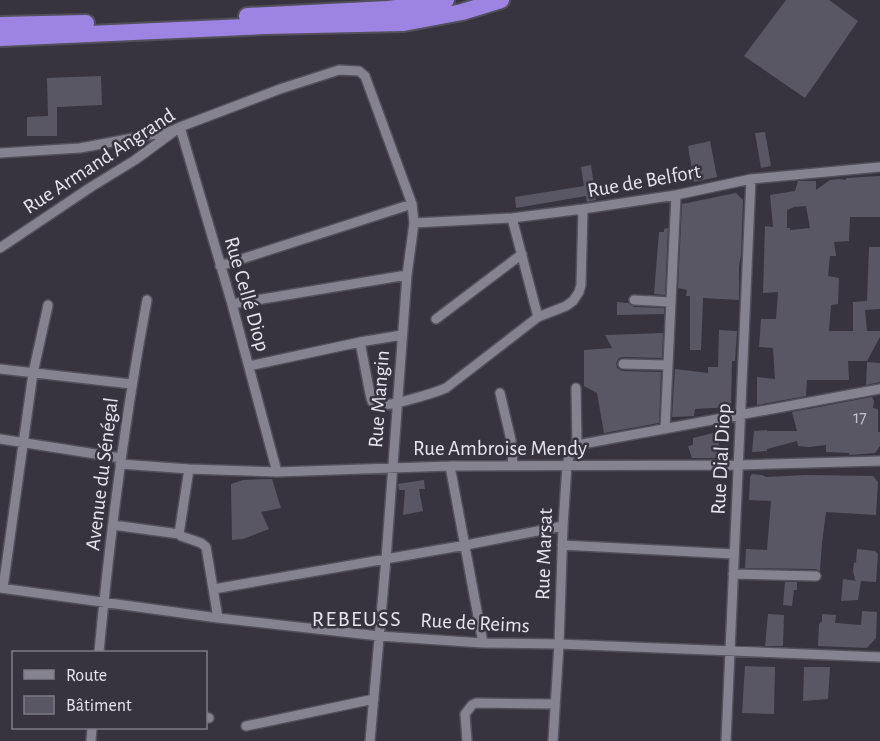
<svg xmlns="http://www.w3.org/2000/svg" width="880" height="741" viewBox="0 0 880 741" font-family="'Alegreya Sans',sans-serif">
  <rect width="100%" height="100%" fill="#373440"/>
  <!-- building -->
  <path fill="#595764" fill-rule="evenodd" d="M786 0H829L858 21 805 98 744 56Z
    M101 76 102 105 57 107V136H27V117L48 116 47 78Z
    M765 132 771 166 761 168 755 133Z
    M710 141 717 177 694 182 688 146Z
    M591 165 596 200 587 202 586 196 516 208 515 197 584 186 581 167Z
    M880 176V217H850L849 241 834 242 836 256H830L828 276 839 278 838 304 831 305 829 331H853V302L867 301 869 247H880V309L865 310 867 331H880V337L867 361H848L849 380H807L806 396 757 405V377L775 379 773 348 759 347 761 319H776L778 292 763 293 765 226 773 227 770 195 795 191 798 181H816V190L830 180 839 179 846 180V178ZM806 206 810 228 790 230V228H787V210L794 207Z
    M736 193 743 200 741 255 739 266V300L703 298 701 350H690V296H686L687 290 678 288 682 204Z
    M668 228 665 295 654 294 659 232H664V229Z
    M617 302 628 303 634 307 664 308V314L617 315Z
    M719 330 737 331 735 361H732L731 407 695 409 694 416 672 417 675 369 708 373V367H718Z
    M663 333 662 358 623 357 619 358 616 363 617 368 622 371 661 372 659 423 604 433 597 393 584 386V350L612 348 605 335Z
    M867 362 880 363V382L866 385Z
    M872 397 874 401 873 408 878 409V432H880V446L875 453 849 455V453L826 452V445L809 447 798 446 797 441 767 449V451L752 452 754 431 767 430V431H797L792 412Z
    M717 432 721 458H692L688 446 693 445V438Z
    M752 474 762 475 766 477 806 475 873 476 878 482 876 515 826 512 822 543 820 571 816 569 745 568 746 549 767 550 771 501 749 500 750 477Z
    M272 479 281 508 261 512 269 529 243 539 232 540 231 484 243 480Z
    M424 480 425 489H419L423 511 403 515 405 490H399L398 484Z
    M857 549 875 551 878 554 876 582 861 581 858 600 841 601 843 579 857 581 855 580 853 571 854 562 856 563Z
    M785 582H797V590H794L792 606 783 605Z
    M862 611 877 612 876 638 867 648 818 646 819 624 822 621V614L836 615 835 623 861 625Z
    M768 614 784 615 783 646H765Z
    M745 666 775 667 774 714 742 713Z
    M804 667H830L828 699 803 701Z"/>
  <g fill="none" stroke-linecap="round" stroke-linejoin="round">
    <defs>
      <path id="street" d="M0 153 80 148 171 131 180 127 232 304 277 472
        M512 218 538 317
        M414 223 512 218 583 209 676 195 751 179 880 167
        M0 248 91 187 135 160 180 127 280 89 339 70 359 71 365 76 412 204 414 223 407 275 386 559 370 741
        M220 266 412 204
        M634 300 671 302
        M232 304 407 275
        M436 319 522 254
        M360 342 370 394C371 399 372 404 377 405 389 407 434 393 446 388L538 317 566 306 573 301 579 292 581 285 583 209
        M623 364 668 365
        M249 366 360 342 402 335
        M0 369 131 384
        M576 388 577 445
        M500 393 511 440 513 465
        M665 429 676 195
        M0 439 121 458
        M577 445 880 389
        M120 464 189 469 277 472 450 466 739 465 880 461
        M450 466 483 643
        M189 469 179 534 181 536 201 543 206 547 218 618
        M113 525 179 534
        M562 545 734 554
        M733 574 816 576
        M0 588 218 618 379 636 483 643 559 644 880 657
        M3 588 33 373 47 310 48 305
        M214 589 466 545 563 526
        M99 652C110 534 125 417 147 300
        M206 717 209 718
        M246 726 374 699
        M91 741 92 728
        M467 741 465 714 472 705 476 703 555 704
        M553 741 559 644 563 526 567 465 571 449 577 445
        M726 741 751 179"/>
      <path id="highway" d="M247 16 388 9 420 5 446 0
        M0 25 86 23
        M0 38 265 26 404 23 462 12 501 0"/>
    </defs>
    <!-- street casing -->
    <use href="#street" stroke="#52505a" stroke-width="12"/>
    <!-- highway casing -->
    <use href="#highway" stroke="#52505a" stroke-width="20"/>
    <!-- street -->
    <use href="#street" stroke="#868391" stroke-width="9"/>
    <!-- highway -->
    <use href="#highway" stroke="#9e84e2" stroke-width="16"/>
  </g>
  <g text-anchor="middle" dominant-baseline="central" stroke-width="5" stroke-linejoin="round" paint-order="stroke">
    <!-- number labels -->
    <g font-size="18" fill="#c3c2ca">
      <text x="860" y="418">17</text>
    </g>
    <!-- street labels -->
    <g font-size="21" fill="#e6e5ec" stroke="#373440">
      <text transform="translate(99 161) rotate(-33)">Rue Armand Angrand</text>
      <text transform="translate(644 181) rotate(-10)">Rue de Belfort</text>
      <text transform="translate(247 294) rotate(74)">Rue Cellé Diop</text>
      <text transform="translate(379 399) rotate(-86)">Rue Mangin</text>
      <text x="500" y="448">Rue Ambroise Mendy</text>
      <text transform="translate(721 459) rotate(-87)">Rue Dial Diop</text>
      <text transform="translate(102 474) rotate(-83)">Avenue du Sénégal</text>
      <text transform="translate(544 554) rotate(-88)">Rue Marsat</text>
      <text transform="translate(475 623) rotate(3)">Rue de Reims</text>
    </g>
    <!-- neighbourhood labels -->
    <g font-size="22" letter-spacing="1.5" fill="#e6e5ec" stroke="#373440">
      <text x="357" y="619">REBEUSS</text>
    </g>
  </g>
  <!-- legend -->
  <rect x="12" y="651" width="195" height="78" fill="#373440" stroke="#7d7b85" stroke-width="1.5"/>
  <rect x="24" y="670" width="30" height="9" fill="#868391" stroke="#7d7b85" stroke-width="1.5"/>
  <text x="66" y="681" font-size="18" fill="#e6e5ec">Route</text>
  <rect x="24" y="696" width="30" height="18" fill="#595764" stroke="#7d7b85" stroke-width="1.5"/>
  <text x="66" y="711" font-size="18" fill="#e6e5ec">Bâtiment</text>
</svg>
